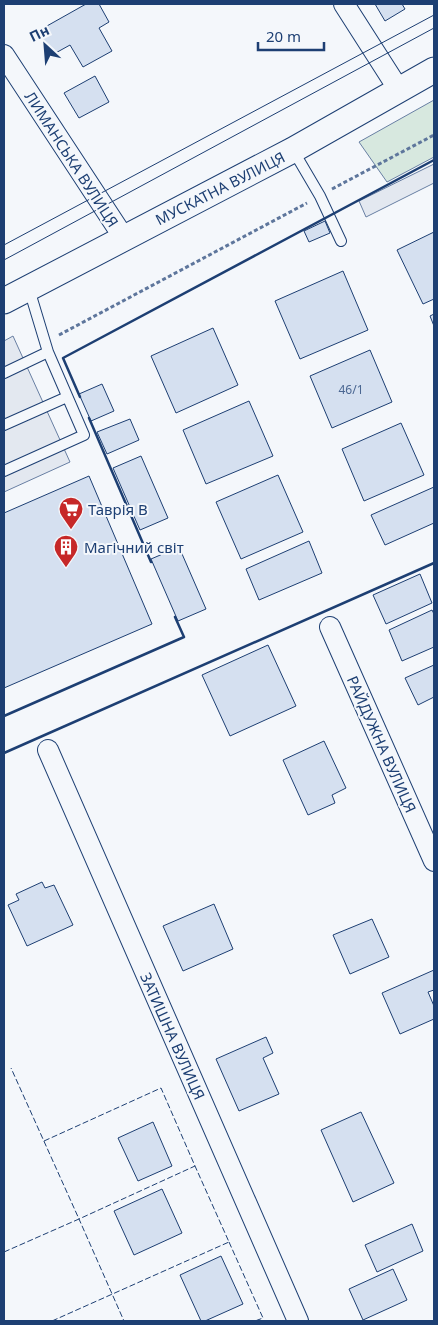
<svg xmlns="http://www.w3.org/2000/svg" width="438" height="1325" viewBox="0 0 438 1325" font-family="'Noto Sans',sans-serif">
  <rect width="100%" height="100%" fill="#f4f7fb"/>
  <!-- green -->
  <path fill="#d7e8df" stroke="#687fa3" d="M434 100V157L387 182 359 142Z"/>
  <!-- parking -->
  <path fill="#e3e8f0" stroke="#687fa3" d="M434 164V183L366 217 359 201Z
    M13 336 70 462 4 492V341Z"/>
  <!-- building -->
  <path fill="#d5e0f0" stroke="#1d3f73" d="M86 4H99L109 22 99 28 112 51 83 67 70 45 52 55 38 31Z
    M375 4H402L405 9 385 21Z
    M95 76 109 102 79 118 64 93Z
    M325 221 330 233 309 242 304 231Z
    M434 232V299L423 304 397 250Z
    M343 271 368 330 300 359 275 301Z
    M434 314V326L430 316Z
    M213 328 238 385 176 413 151 356Z
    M370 350 392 402 332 428 310 376Z
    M102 384 114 411 91 421 79 394Z
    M249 401 273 456 206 484 183 430Z
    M130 419 139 440 107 454 97 432Z
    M401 423 424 475 364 501 342 449Z
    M141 456 168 518 140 530 113 468Z
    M278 475 303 532 241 559 216 502Z
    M89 476 152 624 4 688V513Z
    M434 487V523L385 545 371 515Z
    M309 541 322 573 259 600 246 569Z
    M179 547 206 609 178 621 151 559Z
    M420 574 432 603 386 624 373 595Z
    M432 610 434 614V647L402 661 389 630Z
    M268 645 296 706 230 736 202 675Z
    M434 665V697L418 705 405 678Z
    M324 741 346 788 332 795 335 803 308 815 283 760Z
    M42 882 45 888 54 885 73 925 27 946 8 905 19 900 16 894Z
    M214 904 233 949 183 971 163 926Z
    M372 919 389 957 350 974 333 935Z
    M434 970V990L428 992 434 1006V1019L400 1034 382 993Z
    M266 1037 273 1053 263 1058 279 1094 239 1111 216 1059Z
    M361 1112 394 1183 353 1202 321 1130Z
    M153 1122 172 1166 138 1181 118 1138Z
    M162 1189 182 1233 134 1255 114 1211Z
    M412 1224 423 1251 377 1272 365 1245Z
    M221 1256 243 1304 205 1321H201L180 1275Z
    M393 1269 407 1300 363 1320 349 1289Z"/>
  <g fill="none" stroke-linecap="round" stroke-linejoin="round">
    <defs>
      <path id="service" d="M293 150 320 196 341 241
        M4 373 48 352
        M4 425 67 397
        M4 471 84 435 48 352 29 289"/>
      <path id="minor" d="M344 4 399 90
        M4 55 124 238
        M330 627 434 861
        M48 750 298 1321"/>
      <path id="tertiary" d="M4 301 293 150 434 70"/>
    </defs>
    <!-- service casing -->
    <use href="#service" stroke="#1d3f73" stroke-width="12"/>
    <!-- minor casing -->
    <use href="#minor" stroke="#1d3f73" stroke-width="22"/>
    <!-- tertiary casing -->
    <use href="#tertiary" stroke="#1d3f73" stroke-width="27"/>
    <!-- path -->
    <path stroke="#5e769c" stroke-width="3" stroke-dasharray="4 2.5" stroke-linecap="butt" d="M332 189 434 135
      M59 335 307 203"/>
    <!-- service -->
    <use href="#service" stroke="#f4f7fb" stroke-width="10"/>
    <!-- minor -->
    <use href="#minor" stroke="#f4f7fb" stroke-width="20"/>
    <!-- tertiary -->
    <use href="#tertiary" stroke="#f4f7fb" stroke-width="25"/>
    <!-- tram -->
    <path stroke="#1d3f73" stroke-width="1" d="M4 245 434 15
      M4 260 434 28"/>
    <!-- fence -->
    <path stroke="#1d3f73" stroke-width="1" stroke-dasharray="6 2.5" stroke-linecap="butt" d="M44 1141 161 1088 195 1166 79 1219 124 1321
      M229 1242 263 1318 255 1321
      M4 1252 79 1219 11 1068
      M52 1321 229 1242 195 1166"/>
    <!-- wall -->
    <path stroke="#1d3f73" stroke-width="2.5" d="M80 397 63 358 434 160
      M89 418 151 562
      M4 716 184 637 175 617
      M4 753 434 563"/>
  </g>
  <!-- icons -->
  <defs>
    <symbol id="supermarket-pin" viewBox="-11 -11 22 30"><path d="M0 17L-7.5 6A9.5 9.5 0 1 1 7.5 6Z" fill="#c62828" stroke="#f4f7fb"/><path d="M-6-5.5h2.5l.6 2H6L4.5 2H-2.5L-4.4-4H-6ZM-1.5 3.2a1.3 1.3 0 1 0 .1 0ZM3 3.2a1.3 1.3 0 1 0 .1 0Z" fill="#fff"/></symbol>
    <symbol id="building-pin" viewBox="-11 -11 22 30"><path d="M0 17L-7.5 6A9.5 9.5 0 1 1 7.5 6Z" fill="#c62828" stroke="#f4f7fb"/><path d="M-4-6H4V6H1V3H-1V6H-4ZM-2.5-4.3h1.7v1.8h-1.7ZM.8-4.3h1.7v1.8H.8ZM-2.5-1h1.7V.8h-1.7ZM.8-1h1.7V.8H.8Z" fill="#fff"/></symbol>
  </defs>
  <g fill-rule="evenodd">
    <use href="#supermarket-pin" x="57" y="495" width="28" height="38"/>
    <use href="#building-pin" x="52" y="533" width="28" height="38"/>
  </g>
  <g text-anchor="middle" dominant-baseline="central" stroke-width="4" stroke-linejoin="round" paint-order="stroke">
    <!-- number labels -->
    <g font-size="12" fill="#4b6792">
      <text x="351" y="389">46/1</text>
    </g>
    <!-- street labels -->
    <g font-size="15" fill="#1d3f73" stroke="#f4f7fb">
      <text transform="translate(72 159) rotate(57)">ЛИМАНСЬКА ВУЛИЦЯ</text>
      <text transform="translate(220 188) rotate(-27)">МУСКАТНА ВУЛИЦЯ</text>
      <text transform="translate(382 744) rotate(66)">РАЙДУЖНА ВУЛИЦЯ</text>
      <text transform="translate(173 1036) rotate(66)">ЗАТИШНА ВУЛИЦЯ</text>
    </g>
    <!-- poi labels -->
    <g font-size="15" fill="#1d3f73" stroke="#f4f7fb" text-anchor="start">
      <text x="88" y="509">Таврія В</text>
      <text x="84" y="547">Магічний світ</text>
    </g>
  </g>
  <!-- border -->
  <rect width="438" height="1325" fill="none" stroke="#1d3f73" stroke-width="10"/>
  <!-- north arrow -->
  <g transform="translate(45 45) rotate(334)" stroke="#f4f7fb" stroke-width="4" paint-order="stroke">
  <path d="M0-4L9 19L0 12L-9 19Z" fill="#1d3f73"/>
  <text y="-8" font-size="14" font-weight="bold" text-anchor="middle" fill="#1d3f73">Пн</text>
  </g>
  <!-- scale -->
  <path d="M258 42v8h66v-8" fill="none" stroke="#1d3f73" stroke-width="2.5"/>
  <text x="266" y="42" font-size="15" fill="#1d3f73" stroke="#f4f7fb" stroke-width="4" paint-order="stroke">20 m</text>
</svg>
